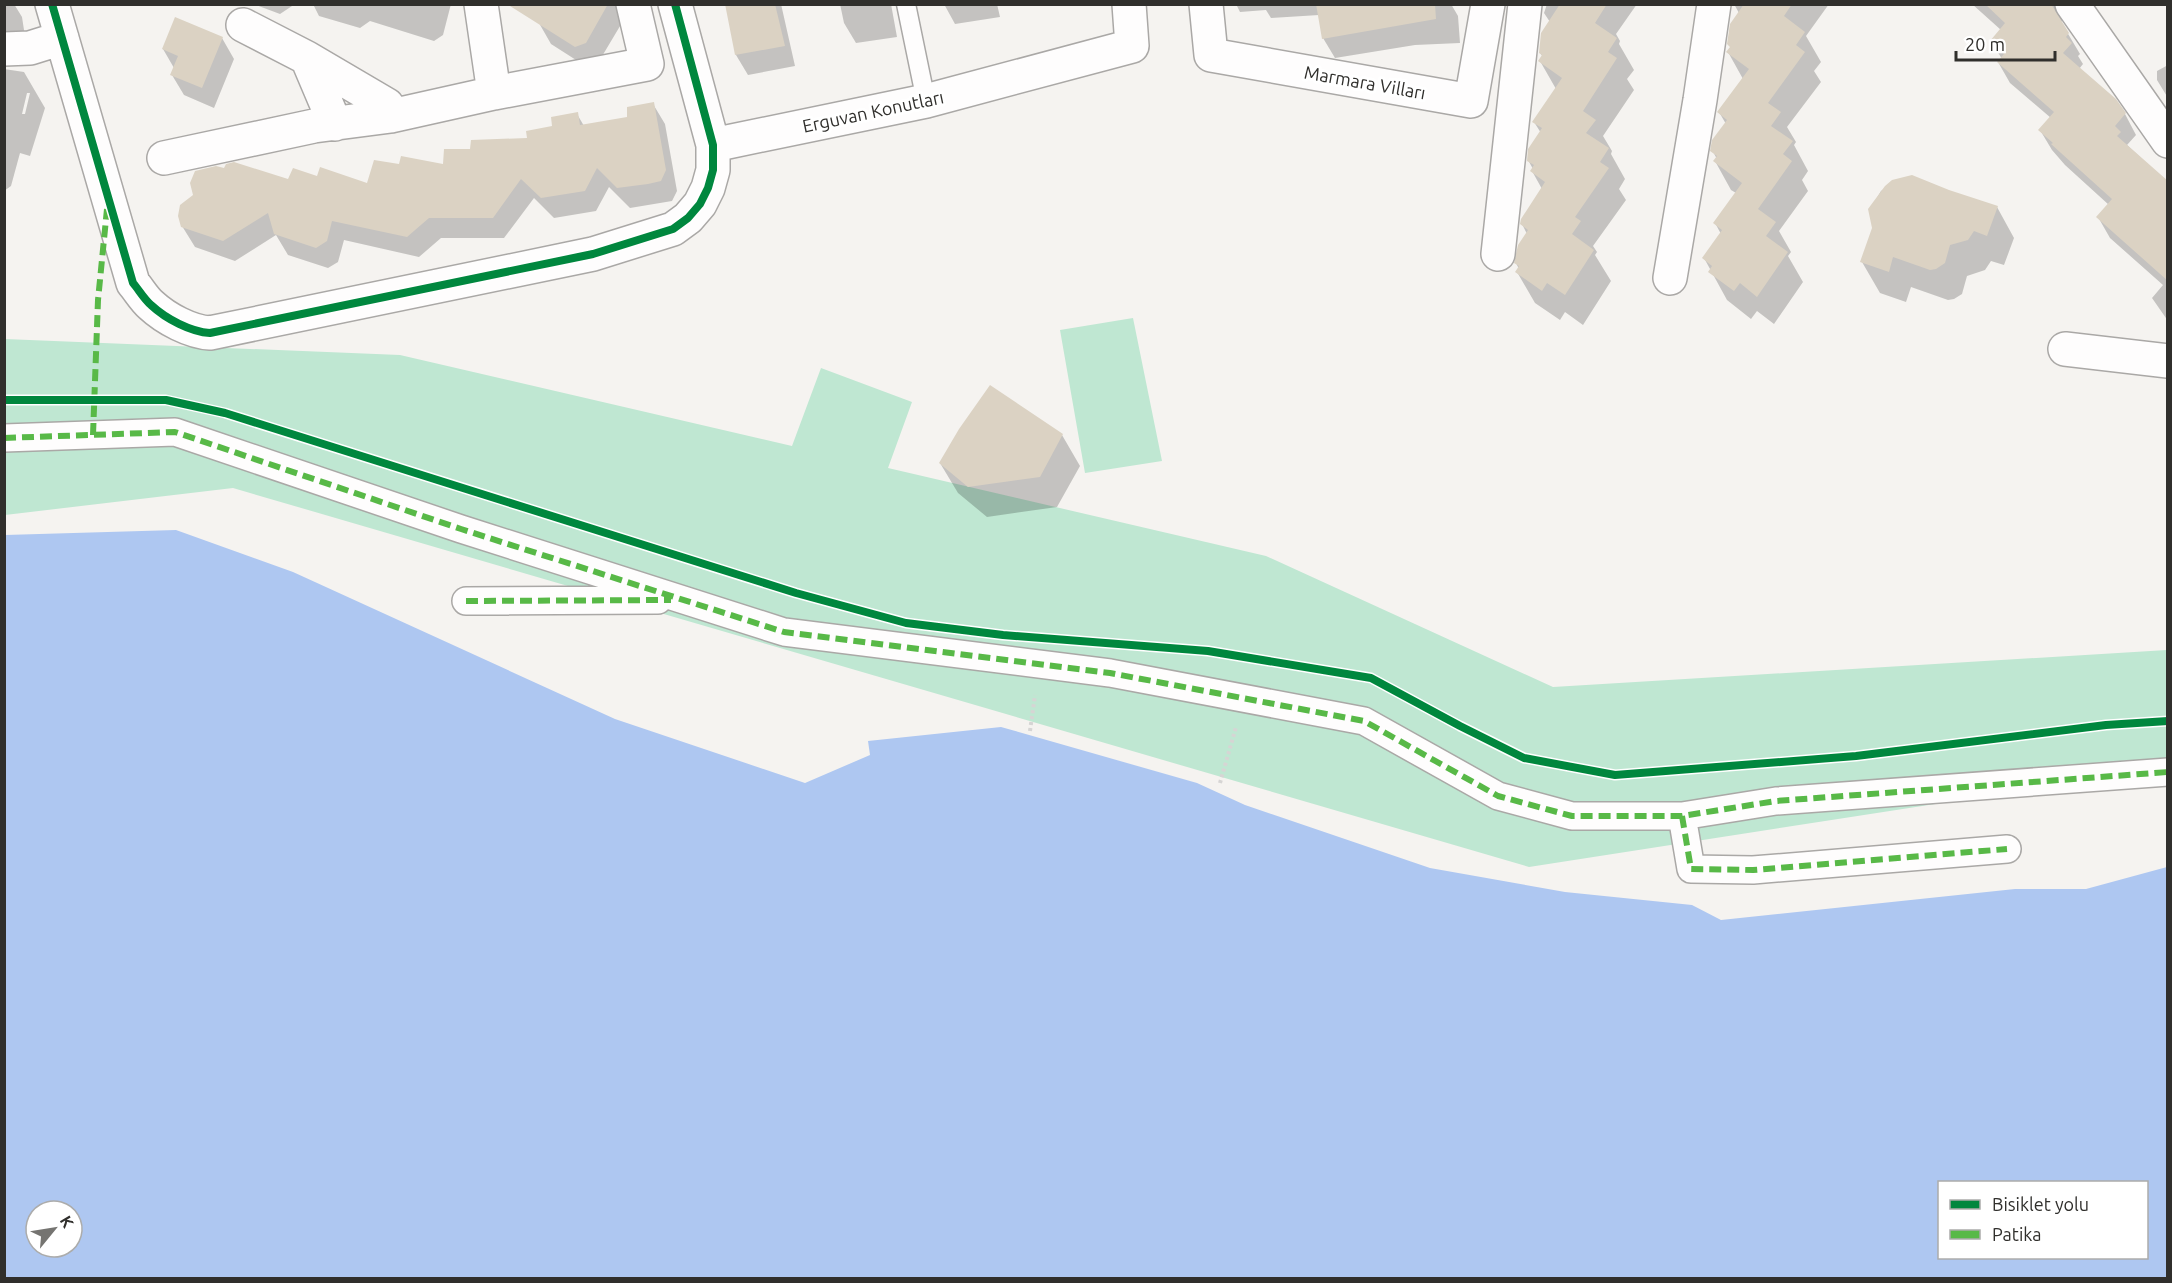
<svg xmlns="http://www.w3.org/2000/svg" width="2172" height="1283" viewBox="0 0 2172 1283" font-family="Ubuntu,sans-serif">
  <rect width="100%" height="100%" fill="#f5f3f0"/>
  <!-- green -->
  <path fill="#bfe7d2" d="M1133 318 1162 461 1085 473 1060 330Z
    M5 339 400 355 792 446 821 368 912 402 888 468 1266 556 1553 687 2167 650V768L1529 867 233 488 5 515Z"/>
  <!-- water -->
  <path fill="#aec7f1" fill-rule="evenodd" d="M176 530 293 572 615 719 805 783 870 755 868 741 1001 727 1197 783 1245 805 1430 868 1565 892 1692 905 1721 920 2015 889H2086L2167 867V1278H5V535ZM1940 1182H2146V1258H1940ZM36 1211H72V1247H36Z"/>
  <!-- shadow -->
  <path fill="#0003" fill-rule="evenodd" d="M4 4H14L22 17 26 43 4 62Z
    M253 4H295L280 14Z
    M313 4H451L443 35 434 41 370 21 360 28 319 16Z
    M542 4H631L632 6 598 63 587 67 551 44 539 23Z
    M727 4H781L795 66 748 75 736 55Z
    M840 4H891L897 37 856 43 844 23Z
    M944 4H997L1000 17 955 24Z
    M1236 4H1451L1458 16 1460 43 1415 45 1335 58 1323 38 1319 15 1271 18 1266 10 1240 12Z
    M1547 4H1637L1616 34 1620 41 1619 44 1634 70 1627 79 1634 90 1603 136 1612 151 1611 154 1625 179 1619 189 1626 200 1593 246 1597 252 1595 255 1611 281 1583 325 1565 312 1560 320 1535 303 1517 272 1519 269 1516 263 1527 234 1522 224 1542 189 1532 171 1533 169 1528 160 1541 133 1534 122 1556 89 1540 61 1543 57 1540 53 1550 22 1544 13Z
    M1734 4H1829L1806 36 1821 62 1814 71 1821 82 1787 127 1796 142 1794 145 1808 171 1802 180 1808 191 1779 231 1791 252 1788 256 1803 282 1774 324 1757 311 1751 319 1727 300 1704 258 1721 234 1715 223 1736 193 1731 190 1715 161 1717 159 1712 150 1726 124 1719 112 1743 79 1728 52 1731 48 1739 13Z
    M1972 4H2055L2063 19 2061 22 2080 54 2078 56 2083 64 2079 69 2125 114 2136 135 2127 145 2168 183V321L2152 298 2163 285 2110 238 2098 217 2109 205 2065 165 2052 150 2040 130 2051 118 2010 83 1998 62 2002 59 1991 41 2001 30Z
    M222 38 234 59 214 108 184 95 172 75 174 68 163 49Z
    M2168 65V98L2157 80V71Z
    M4 69 24 72 45 108 30 156 20 153 11 186 4 191ZM27 93H30L25 114H22Z
    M653 104 665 124 677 191 672 201 630 208 609 187 596 211 554 218 534 198 504 238H441L419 257 344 240 338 262 328 268 288 255 276 235 235 261 195 247 182 226 289 181 318 178 368 185 400 166H444L472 150 529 140 577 114 584 126 629 118Z
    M1893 182 1949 192 1997 207 2014 238 2004 265 1991 261 1985 270 1967 276 1962 294 1954 299 1948 300 1911 287 1906 302 1880 293 1862 262 1874 228 1870 210 1881 191Z
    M1062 435 1080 466 1057 507 987 517 958 493 940 463Z"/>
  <!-- building -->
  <path fill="#dbd2c3" d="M507 4H608L586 43 575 47Z
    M725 4H775L785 46 735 55Z
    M1316 4H1435L1436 19 1322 39Z
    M1560 4H1607L1595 23 1617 38 1608 52 1617 58 1583 111 1596 120 1586 133 1609 148 1600 162 1609 168 1575 217 1581 221 1572 234 1594 250 1565 295 1547 283 1542 291 1515 272 1519 266 1514 263 1518 245 1528 230 1520 224 1521 219 1545 182 1530 171 1534 165 1527 161 1528 149 1542 128 1532 122 1562 78 1538 61 1542 55 1539 53 1541 33Z
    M1744 4H1792L1784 16 1805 32 1796 45 1805 52 1768 103 1781 112 1771 126 1793 141 1783 154 1792 161 1758 209 1776 222 1766 236 1788 252 1757 297 1740 283 1734 291 1708 272 1712 266 1702 258 1722 230 1713 223 1742 183 1713 161 1717 156 1710 151 1712 140 1727 120 1717 112 1749 69 1726 52 1730 47 1727 44 1730 24Z
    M1985 4H2051L2069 33 2066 37 2072 43 2063 53 2116 99 2126 113 2115 126 2121 132 2117 136 2168 181V281L2096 217 2112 199 2051 144 2053 143 2038 130 2054 112 1997 62 2004 54 1990 41 2005 23Z
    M175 17 223 37 202 88 170 75 178 56 162 49Z
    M654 102 666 170 661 181 648 184 617 188 597 168 585 191 541 198 521 179 493 218H429L407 237 332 221 327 241 316 248 274 234 268 213 223 241 181 227 178 216 180 205 193 195 190 183 195 171 216 166 224 168 226 164 234 162 288 179 293 168 317 176 320 167 367 183 374 160 399 164 401 156 443 164 444 149H470L471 140 527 138 526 131 552 126 551 117 578 112 580 125 627 117V107Z
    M1912 175 1949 190 1998 206 1987 236 1974 231 1968 240 1950 245 1945 263 1936 269 1930 270 1893 257 1889 272 1860 262 1872 228 1868 209 1885 186 1892 180Z
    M990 385 1063 434 1040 477 968 487 939 463 959 429Z"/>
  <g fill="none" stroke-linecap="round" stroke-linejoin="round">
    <defs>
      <path id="service" d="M906 4 926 101"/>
      <path id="pedestrian" d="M4 438 175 432 461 529 784 632 1110 673 1364 721 1498 796 1572 816H1682L1776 801 2168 772
        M466 601 658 600
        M1682 816 1691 869 1753 870 2007 849"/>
      <path id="minor" d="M52 4 133 283C139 290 144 299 151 305 166 319 191 332 210 333L593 254 673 229 688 218 700 204 708 188 713 170V145L675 4
        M481 4 494 93
        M1206 4 1211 55 1471 101 1488 4
        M2072 4 2168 141
        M243 25 307 58 335 124
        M4 49 30 48 62 38
        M307 58 387 105 391 116
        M713 145 926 101 1132 46 1129 4
        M164 158 314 126 391 116 494 93 647 64 633 4
        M1498 254 1525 4
        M1670 278 1700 100 1714 4
        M2065 349 2168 361"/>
    </defs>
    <!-- service casing -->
    <use href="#service" stroke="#aaa8a6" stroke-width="21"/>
    <!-- pedestrian casing -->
    <use href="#pedestrian" stroke="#aaa8a6" stroke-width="30"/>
    <!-- minor casing -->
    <use href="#minor" stroke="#aaa8a6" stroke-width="36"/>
    <!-- path -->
    <path stroke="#d6d5d4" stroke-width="4" stroke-dasharray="3 3" stroke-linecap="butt" d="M1030 731 1035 695
      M1220 783 1236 727"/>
    <!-- service -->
    <use href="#service" stroke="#fefdfd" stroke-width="18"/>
    <!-- pedestrian -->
    <use href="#pedestrian" stroke="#fefdfd" stroke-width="27"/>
    <!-- minor -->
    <use href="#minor" stroke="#fefdfd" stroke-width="33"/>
    <!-- quiet -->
    <path stroke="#58b947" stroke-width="6" stroke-dasharray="12 6" stroke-linecap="butt" d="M93 435 98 300 107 209
      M4 438 175 432 461 529 784 632 1110 673 1364 721 1498 796 1572 816H1682L1776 801 2168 772
      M466 601 671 600
      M1682 816 1691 869 1753 870 2007 849"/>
    <defs>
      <path id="cycleway" d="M52 4 133 283C139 290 144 299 151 305 166 319 191 332 210 333L593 254 673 229 688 218 700 204 708 188 713 170V145L675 4
        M4 400H166L225 413 796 593 906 623 1003 635 1208 651 1371 678 1460 726 1524 758 1615 775 1856 756 2106 725 2168 721"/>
    </defs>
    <!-- cycleway casing -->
    <use href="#cycleway" stroke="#fff" stroke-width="11"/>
    <!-- cycleway -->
    <use href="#cycleway" stroke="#00873e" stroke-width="8"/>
  </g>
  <g text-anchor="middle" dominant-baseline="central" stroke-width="6" stroke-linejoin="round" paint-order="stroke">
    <!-- street labels -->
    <g font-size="18" fill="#302f2c" stroke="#fff">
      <text transform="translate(1365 82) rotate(10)">Marmara Vilları</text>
      <text transform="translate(873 111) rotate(-12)">Erguvan Konutları</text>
    </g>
  </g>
  <!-- border -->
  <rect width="2172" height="1283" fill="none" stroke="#302f2c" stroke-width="12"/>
  <!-- legend -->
  <rect x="1938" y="1181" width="210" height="78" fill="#ffffff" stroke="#acacab" stroke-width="1.5"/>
  <rect x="1950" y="1200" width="30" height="9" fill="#00873e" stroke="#acacab" stroke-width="1.5"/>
  <text x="1992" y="1211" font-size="18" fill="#302f2c">Bisiklet yolu</text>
  <rect x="1950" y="1230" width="30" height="9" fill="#58b947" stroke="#acacab" stroke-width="1.5"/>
  <text x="1992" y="1241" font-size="18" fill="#302f2c">Patika</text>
  <!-- north arrow -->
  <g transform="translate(54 1229) rotate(60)"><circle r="28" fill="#ffffff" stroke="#acacab" stroke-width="1.5"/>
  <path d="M0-4.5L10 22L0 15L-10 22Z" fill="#757471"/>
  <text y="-9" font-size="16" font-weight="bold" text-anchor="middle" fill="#302f2c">K</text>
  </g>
  <!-- scale -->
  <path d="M1956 51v9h99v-9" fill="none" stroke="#302f2c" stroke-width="3"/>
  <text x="1965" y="51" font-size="18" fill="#302f2c" stroke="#ffffff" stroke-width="4.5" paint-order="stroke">20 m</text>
</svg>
